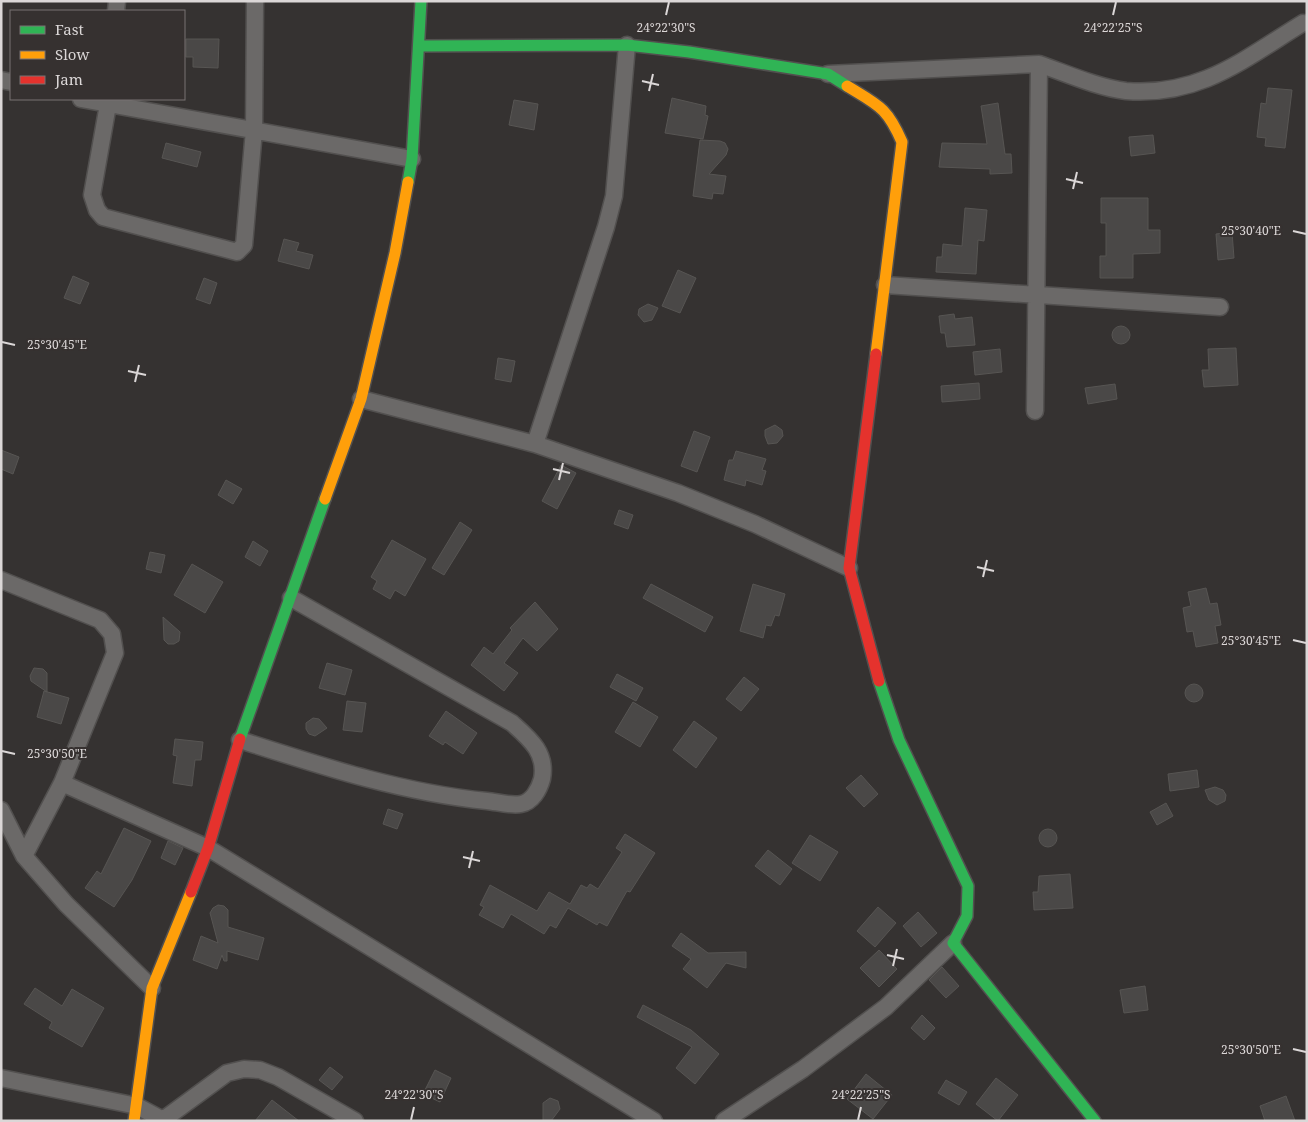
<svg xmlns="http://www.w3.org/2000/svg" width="1308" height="1122" viewBox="0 0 1308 1122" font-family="'Noto Serif',serif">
  <rect width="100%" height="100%" fill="#353231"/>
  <!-- building -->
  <path fill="#4a4847" stroke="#575553" d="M186 39H219L218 68 193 67V57H186Z
    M1268 88 1292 90 1285 148 1265 146 1266 138 1257 137 1261 103 1266 104Z
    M672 98 706 106 705 115 708 116 703 139 665 133Z
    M514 100 538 104 534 130 509 125Z
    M998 103 1005 154H1011L1012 173 990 174V169L939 167 942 143 987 144 981 106Z
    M1153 135 1155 153 1131 156 1129 137Z
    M700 140 720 141 725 143 728 149 726 155 709 174 726 176 723 194 713 193 712 199 693 196Z
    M166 143 201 152 197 167 162 158Z
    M1101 198H1148V230H1160V253L1133 254V278H1100V256H1106V223H1101Z
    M965 208 987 210 984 241 978 240 976 274 936 272 937 257H942L943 244 962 246Z
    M1232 232 1234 258 1218 260 1216 234Z
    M284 239 299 243 296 251 313 255 309 269 278 261Z
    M678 270 696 278 680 313 662 306Z
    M73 276 89 283 80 304 64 298Z
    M204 278 217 283 210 304 196 299Z
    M648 304 658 308 652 320 644 322 638 315 639 309Z
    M954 314 955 319 972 317 975 345 947 347 945 333H941L939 316Z
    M1112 335a9 9 0 1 1 18 0a9 9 0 1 1-18 0Z
    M1236 348 1238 385 1204 387 1202 370H1209L1208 349Z
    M1000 349 1002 372 975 375 973 352Z
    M498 358 515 361 511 382 495 379Z
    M979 383 980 399 942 402 941 386Z
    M1115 384 1117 399 1088 404 1085 388Z
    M775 425 782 430 783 436 777 443 768 444 765 436V430Z
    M694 431 710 437 697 472 681 466Z
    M1 450 19 457 13 474 1 469Z
    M736 451 766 459 762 470 766 471 762 485 746 480 745 486 724 480 729 460H733Z
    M561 465 576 473 557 509 542 501Z
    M226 480 242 489 233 504 218 495Z
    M619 510 633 515 628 529 614 524Z
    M460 522 472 530 444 575 432 568Z
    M392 540 426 559 405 596 395 590 390 599 373 589 377 581 371 577Z
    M253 541 268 551 260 566 245 557Z
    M150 552 165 555 161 573 146 569Z
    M192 564 223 582 205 613 174 595Z
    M651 584 713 617 705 632 643 598Z
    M753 584 785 594 779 616 775 615 771 626 766 625 763 638 740 631Z
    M1206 588 1210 604 1217 603 1221 625 1215 626 1218 643 1196 647 1193 631 1187 632 1183 608 1191 606 1188 592Z
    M535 602 558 629 537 651 523 638 504 663 518 673 504 691 471 665 484 647 493 654 512 630 510 628Z
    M163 617 180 632 179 641 174 644H168L164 640Z
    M327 663 352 670 345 695 319 688Z
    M34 668 43 669 47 673V692L31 681 30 676Z
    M617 674 643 688 636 701 610 687Z
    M744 677 759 689 741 711 726 699Z
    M1185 693a9 9 0 1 1 18 0a9 9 0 1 1-18 0Z
    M44 691 69 698 61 724 37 717Z
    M347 701 366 703 362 732 343 730Z
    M633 702 658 717 640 747 615 732Z
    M446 711 477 733 463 754 445 742 443 745 429 736Z
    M313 718 319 719 327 728 315 736 309 734 306 729V723Z
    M694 721 717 738 696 768 673 750Z
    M175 739 203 742 201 760H195L192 786 173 783 177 756 173 755Z
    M1197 770 1199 787 1170 791 1168 774Z
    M861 775 878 794 864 807 846 788Z
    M1215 787 1223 790 1226 795 1225 801 1217 805 1209 800 1205 790Z
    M1166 803 1173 816 1157 825 1150 812Z
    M388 809 403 814 397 829 383 824Z
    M124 828 151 841 132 880 114 907 85 888 97 871 101 874Z
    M1039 838a9 9 0 1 1 18 0a9 9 0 1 1-18 0Z
    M625 834 655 853 630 892 627 891 607 926 599 922 597 925 568 908 556 928 550 925 544 934 511 914 503 928 479 915 484 907 480 905 490 885 537 911 549 892 570 904 581 885 587 888 590 884 598 889 622 852 616 848Z
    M810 835 838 852 820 881 792 863Z
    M168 841 183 848 175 865 161 858Z
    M768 850 792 869 780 885 755 866Z
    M1070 874 1073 908 1034 910 1033 892H1038L1039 876Z
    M218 905 224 906 228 910V927L264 938 258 960 227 951V961H224L222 955 217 969 193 960 201 936 218 943 210 913 213 908Z
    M878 907 896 923 875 947 857 931Z
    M918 912 937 933 921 947 903 926Z
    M681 933 708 953 746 952V968L726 963 707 988 683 969 691 959 672 946Z
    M879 950 897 969 879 987 860 968Z
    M942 967 959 986 946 998 929 980Z
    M1145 986 1148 1010 1124 1013 1120 990Z
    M35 988 62 1006 72 989 104 1008 82 1047 49 1028 52 1022 24 1004Z
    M643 1005 691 1030 719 1054 695 1084 676 1068 692 1047 637 1017Z
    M922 1015 935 1028 924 1040 911 1028Z
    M330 1067 343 1077 332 1090 319 1080Z
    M435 1070 451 1078 440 1102 423 1094Z
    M866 1074 892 1095 873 1119 847 1099Z
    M996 1078 1018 1095 998 1121 976 1104Z
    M946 1080 967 1092 959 1105 938 1093Z
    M1286 1096 1295 1121H1265L1260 1106Z
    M550 1098 558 1101 560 1109 551 1121H543V1103Z
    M272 1100 299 1121H255Z"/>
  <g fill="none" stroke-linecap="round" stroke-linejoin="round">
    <defs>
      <path id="street" d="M116 11 117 1
        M1039 64C1065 73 1099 88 1126 91 1200 97 1244 59 1303 23
        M828 74 1039 64 1035 411
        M1 80 11 82
        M81 99 412 159
        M109 99 92 195 97 210 103 217 237 252 244 245 254 130 255 1
        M885 285 1220 307
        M361 399 535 444 678 493 755 524 849 568
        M535 444 606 227 614 196 627 45
        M1 580 100 620 112 634 115 653 62 783 24 856
        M240 740C321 766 403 793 487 801 497 802 511 806 521 804 532 802 539 790 542 779 547 753 530 739 512 723L291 598
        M62 783 208 848 654 1121
        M1 810 24 856 66 904 152 988
        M1 1078 137 1106 165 1121
        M163 1120 227 1073 244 1069 260 1070 278 1077 355 1121
        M724 1121 803 1069 886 1007 953 943"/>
      <path id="fast" d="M420 46 627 45 689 52 828 74 847 86
        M408 182 412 159 421 1
        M879 681 899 740 968 886 967 916 953 943 1095 1121
        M240 739 325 499"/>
      <path id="slow" d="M847 86C878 105 887 107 902 142L876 354
        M325 499 361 399 395 253 408 182
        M134 1121 152 988 191 892"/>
      <path id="jam" d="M876 354 849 568 879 681
        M191 892 208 848 240 739"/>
    </defs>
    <!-- street casing -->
    <use href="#street" stroke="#52504f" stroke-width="19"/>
    <!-- fast casing -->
    <use href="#fast" stroke="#52504f" stroke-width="14"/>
    <!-- slow casing -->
    <use href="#slow" stroke="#52504f" stroke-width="14"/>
    <!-- jam casing -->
    <use href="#jam" stroke="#52504f" stroke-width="14"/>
    <!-- street -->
    <use href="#street" stroke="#6b6968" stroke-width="16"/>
    <!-- fast -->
    <use href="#fast" stroke="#30b455" stroke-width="11"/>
    <!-- slow -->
    <use href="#slow" stroke="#ff9f0a" stroke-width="11"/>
    <!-- jam -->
    <use href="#jam" stroke="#e5322d" stroke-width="11"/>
  </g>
  <!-- ticks -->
  <path fill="none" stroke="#dbd7d7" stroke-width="2" d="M666 15 669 2M1113 15 1116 2M642 81 659 85M649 91 653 74M1066 179 1083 183M1073 189 1077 172M1293 231 1306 234M2 342 15 345M128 371 146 375M135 382 139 365M553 469 570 473M559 480 563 463M977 567 994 571M983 577 987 560M1293 640 1306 643M2 751 15 754M463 857 480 861M469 868 473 851M887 955 904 959M893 966 897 949M1293 1049 1306 1052M411 1120 414 1107M858 1120 861 1107"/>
  <g font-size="12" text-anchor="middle" fill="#dbd7d7" stroke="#363130" stroke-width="4" stroke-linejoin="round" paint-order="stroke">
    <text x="666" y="32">24°22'30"S</text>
    <text x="1113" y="32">24°22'25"S</text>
    <text x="1251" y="235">25°30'40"E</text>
    <text x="57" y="349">25°30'45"E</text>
    <text x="1251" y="645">25°30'45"E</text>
    <text x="57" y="758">25°30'50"E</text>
    <text x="1251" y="1054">25°30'50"E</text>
    <text x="414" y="1099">24°22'30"S</text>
    <text x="861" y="1099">24°22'25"S</text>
  </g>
  <!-- border -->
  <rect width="1308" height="1122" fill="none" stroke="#dbd7d7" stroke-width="5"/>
  <!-- legend -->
  <rect x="10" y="10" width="175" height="90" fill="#363130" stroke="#787373"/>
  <rect x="20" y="26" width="25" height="8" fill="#30b455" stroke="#787373"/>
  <text x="55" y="35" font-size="15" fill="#dbd7d7">Fast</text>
  <rect x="20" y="51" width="25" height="8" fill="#ff9f0a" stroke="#787373"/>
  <text x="55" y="60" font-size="15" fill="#dbd7d7">Slow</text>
  <rect x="20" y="76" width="25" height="8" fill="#e5322d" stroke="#787373"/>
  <text x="55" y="85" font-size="15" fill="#dbd7d7">Jam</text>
</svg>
